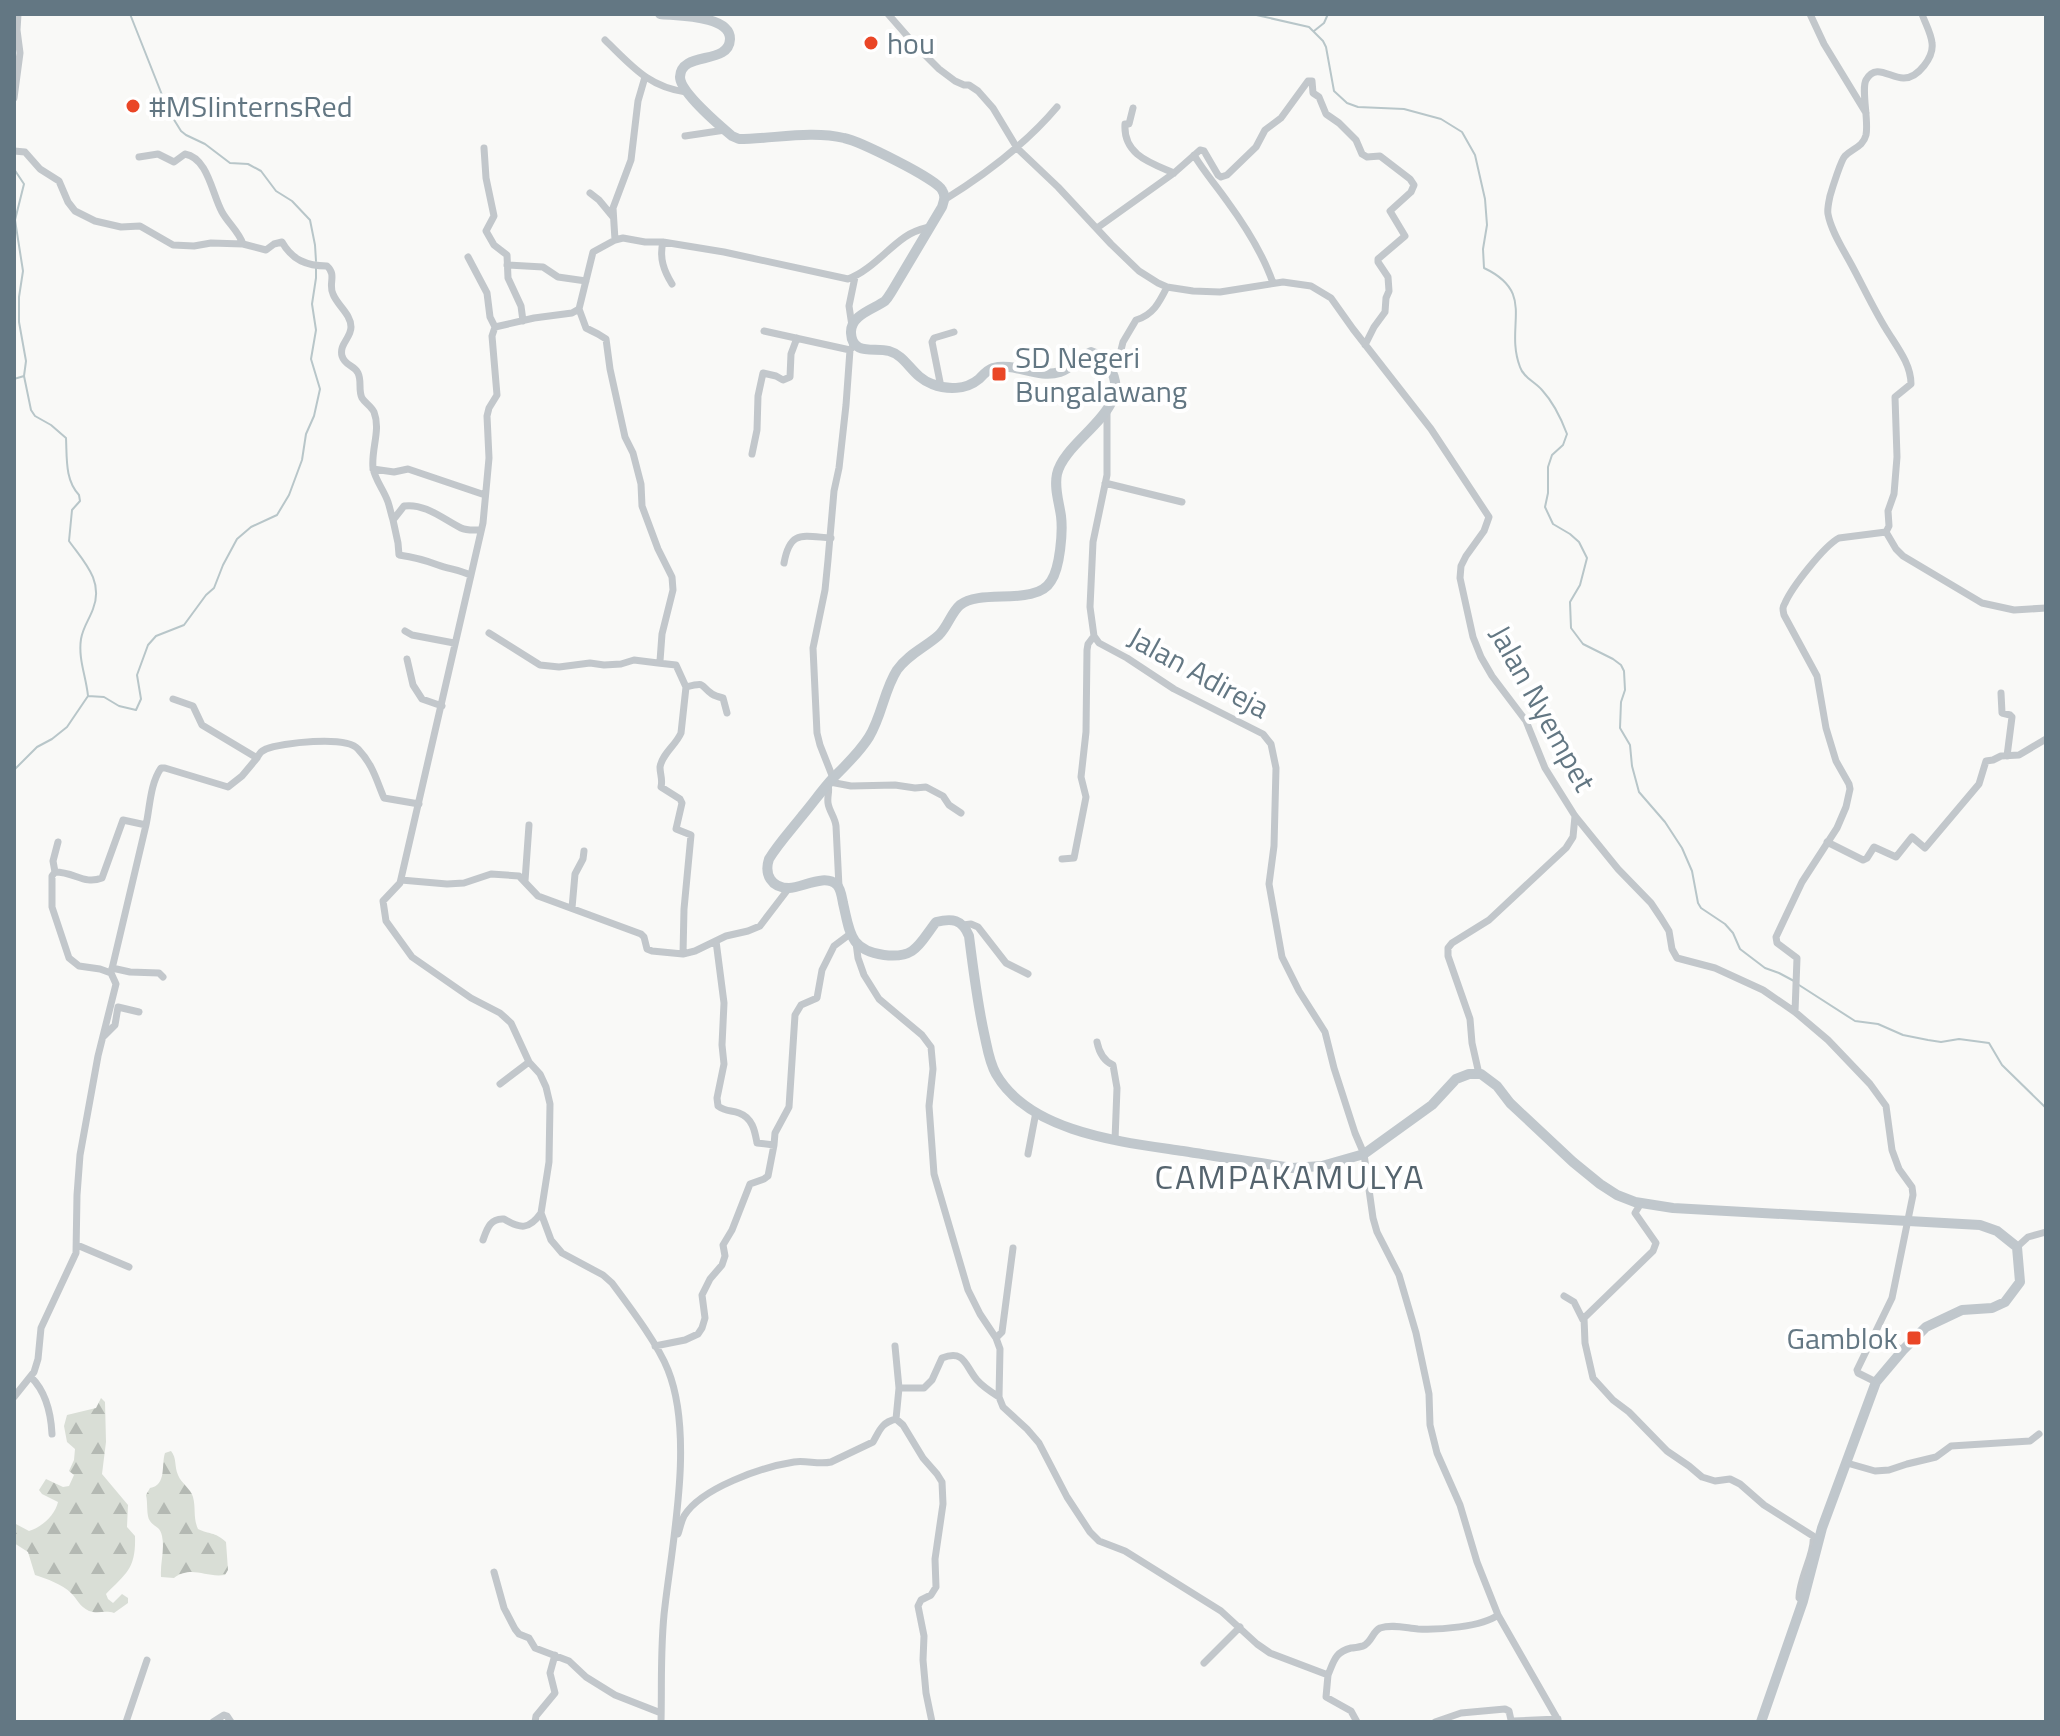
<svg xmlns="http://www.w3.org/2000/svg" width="2060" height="1736" viewBox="0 0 2060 1736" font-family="'Titillium Web',sans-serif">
  <defs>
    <pattern id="forest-firs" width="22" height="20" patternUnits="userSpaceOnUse" patternTransform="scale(2)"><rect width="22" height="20" fill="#d9ded6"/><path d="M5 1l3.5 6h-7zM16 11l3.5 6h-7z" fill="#b4b9b3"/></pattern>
  </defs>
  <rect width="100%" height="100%" fill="#f9f9f7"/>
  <!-- forest -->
  <path fill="url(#forest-firs)" d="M101 1398 105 1402 106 1442 102 1474 128 1505 127 1527 135 1536C136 1568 127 1573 106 1594L108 1599 113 1603 122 1594 128 1598V1603L114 1613C105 1610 98 1614 89 1611 79 1606 78 1600 71 1593 62 1584 47 1579 35 1575L28 1552 14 1543V1523L29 1531C42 1527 55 1515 58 1502L42 1494 39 1490 46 1479 63 1487 69 1486 74 1475 69 1471 74 1460 75 1449 67 1442 64 1426 67 1415 96 1408Z
    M171 1451C177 1458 174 1466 178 1475 181 1483 191 1489 193 1497 196 1508 193 1518 198 1529 210 1535 214 1531 226 1542L228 1570 225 1575C205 1578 192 1565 174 1578L161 1577C160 1563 165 1550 162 1536 160 1526 155 1528 150 1521 146 1516 148 1502 146 1495L150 1488C167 1485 161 1465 165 1453Z"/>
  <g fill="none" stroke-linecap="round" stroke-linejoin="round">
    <!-- stream -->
    <path stroke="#b8c6c9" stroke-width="2" d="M130 14 168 110 181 131 186 135 205 144 230 163 248 164 261 171 276 191 292 201 310 220 315 245 316 261
      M1252 14 1309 27 1323 41 1326 47 1334 91 1347 103 1358 107 1404 109 1441 119 1462 132 1475 155 1485 199 1487 225 1483 249 1484 268C1537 293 1504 325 1520 367 1523 377 1535 382 1542 390 1553 402 1561 418 1567 434L1563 445 1552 455 1548 467V493L1545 507 1553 524 1570 534 1579 542 1587 558 1580 585 1570 602 1571 628 1583 644 1613 659 1621 665 1624 671 1625 690 1621 702 1620 728 1630 745 1632 766 1639 792 1665 822 1682 848 1692 871 1698 903 1701 908 1725 924 1733 933 1740 949 1765 968 1779 973 1794 981
      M1314 31 1324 23 1328 14
      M14 169 24 184 15 220 23 271 19 297V322L26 361 24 376 31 410 35 416 51 425 66 438C67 459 65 480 79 495L80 501 72 510 69 541C84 562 104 581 93 609 89 620 83 627 81 639 78 659 86 676 88 696L67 727 52 739 37 747 14 770
      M14 379 24 376
      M88 696 104 697 119 706 136 710 141 699 137 675 148 645 156 636 184 625 206 595 214 588 223 565 237 539 251 527 277 515 289 495 302 460 306 434 314 416 320 389 311 359 316 330 312 304 316 278V267
      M1799 985 1855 1021 1878 1024 1903 1035 1928 1040 1941 1042 1959 1039 1989 1043 2002 1065 2046 1108"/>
    <!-- street -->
    <path stroke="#c2c7cb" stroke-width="7" d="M888 14 916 46 939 69 955 81 964 85H969L978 91 993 108 1017 148 1058 187 1111 244 1139 271 1158 283 1167 287 1193 291 1220 292 1283 282 1311 286 1331 298 1353 329 1431 429 1489 517 1484 531 1466 556 1461 566 1460 578 1473 637 1481 657 1492 676 1526 721 1545 768 1575 816 1618 869 1651 903 1661 918 1669 931 1672 949 1677 958 1715 968 1763 990 1795 1012 1828 1040 1870 1084 1886 1106 1892 1150 1899 1169 1912 1187 1913 1195 1892 1298 1857 1370 1858 1373 1876 1382
      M1810 14 1824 44 1866 113
      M605 40C631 65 648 87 686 92
      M14 98 20 53 17 30 18 14
      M1133 108 1129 124H1125C1123 155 1151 163 1174 173
      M685 136 725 130
      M484 148 486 178 494 216 486 231 494 245 507 255 508 278 521 306 523 321
      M14 151 25 152 40 169 59 181 68 202 75 211 95 221 121 227 140 226 173 245 194 246 211 243 243 244 266 250 274 244 282 242C292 260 307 266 327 266 337 275 328 284 333 294 337 305 351 314 351 327 351 338 339 344 342 356 345 366 354 365 358 373 362 381 358 390 362 398 365 403 371 406 374 412 381 430 371 449 373 468 375 480 384 490 388 502 390 508 391 514 393 520L404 506C425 503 443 519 461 528 467 531 474 530 481 530
      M1194 155C1204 172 1216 185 1227 201 1246 227 1263 254 1273 283
      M139 157 158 154 174 162 185 154C208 158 212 194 222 212 228 223 239 232 243 244
      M590 193 599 200 613 217
      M944 200C986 174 1025 145 1057 107
      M1097 228 1174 173 1200 150 1204 151 1218 175 1221 177 1227 175 1256 147 1265 130 1281 118 1308 81H1312L1313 93 1319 97 1326 114 1339 123 1356 140 1362 154 1367 157 1380 156 1410 179 1414 185 1411 192 1390 211 1405 236 1378 259V262L1388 277 1389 291 1386 298 1385 312 1374 327 1365 345
      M615 240 613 208 631 160 638 101 645 77
      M663 242C659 258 664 271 672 284
      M468 257 487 293 490 317 495 327 492 336 497 395 489 408 487 416 489 458 483 523 400 883 383 901 386 921 412 957 471 998 500 1013 511 1023 529 1062 540 1074 546 1087 550 1104 549 1162 541 1213 551 1240 562 1253 603 1275 612 1283C629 1306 658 1344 668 1370 694 1435 673 1538 665 1606 660 1644 662 1684 661 1722
      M507 265 543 267 558 277 586 281
      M852 326 849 306 855 277
      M495 327 534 318 572 313 579 309
      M764 331 850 350
      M1106 363 1114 364 1118 362 1123 342 1136 320C1153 315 1159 303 1167 287
      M941 387 932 342 934 338 954 332
      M1107 410V475L1093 542 1090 607 1094 636 1099 643 1127 658 1174 689 1263 734 1271 744 1276 768 1274 846 1269 884 1282 957 1299 991 1325 1032 1334 1068 1355 1133 1364 1154 1373 1218 1377 1232 1399 1275 1416 1333 1429 1394 1430 1425 1437 1453 1460 1505 1477 1562 1498 1615C1482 1627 1438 1630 1418 1629 1406 1628 1392 1624 1380 1628 1372 1632 1372 1642 1363 1646 1359 1647 1355 1648 1351 1648 1335 1652 1334 1661 1328 1675
      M752 454 757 430 758 396 763 373 776 376 783 380 790 377 791 354 797 338
      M373 469 394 472 408 469 485 495
      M1105 483 1182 502
      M393 520 398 543 399 555C413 557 425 560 438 565 449 569 460 570 470 575
      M1886 532 1896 549 1903 556 1982 603 2014 610 2046 608
      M784 563C790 530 802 536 831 538
      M405 631 412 635 454 643
      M489 633 540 665 559 667 590 663 604 665 621 664 634 660 658 663 660 661 662 634 673 590 672 577 658 549 642 506 641 484 633 453 625 437 610 369 606 339 598 334 586 328 579 309 593 252 615 240 623 238 645 242H663L724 252 848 279C870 271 886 250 905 237 912 232 921 229 929 227
      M407 659 413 685 422 699 442 706
      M658 663 676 665 686 687
      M2001 693 2002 713 2010 715 2012 717 2007 756
      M173 699 193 706 202 725 257 758C260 753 260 752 266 749 281 743 346 735 358 749 373 765 376 779 384 798L419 804
      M833 778 820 745 817 733 813 648 825 590 828 560 834 491 839 468 846 405 850 350 854 345
      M830 782 851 786 895 785 915 788 926 787 943 796 949 805 961 813
      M828 784C830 792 827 795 828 803 829 811 835 817 836 826L839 887
      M1827 842 1863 860 1867 858 1874 847 1896 857 1912 837 1925 848 1979 784 1986 761 1993 760 2001 756 2019 755 2046 739
      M1062 859 1074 858 1086 797 1081 777 1086 732 1087 650 1088 644 1094 636
      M55 872 53 861 58 842
      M401 880 447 884 464 883 491 874 519 876 538 896 641 934 644 937 647 949 652 951 683 954 695 951 726 936 748 931 760 926 789 888
      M525 881 529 825
      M572 908 575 874 583 859 584 851
      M963 925 971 924 978 927 1006 963 1028 974
      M716 941 724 1003 722 1045 724 1064 717 1098 718 1106C726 1112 731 1110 739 1113 753 1118 755 1132 757 1143L774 1145
      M856 943 858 958 864 975 879 999 922 1035 931 1047 933 1069 929 1106 934 1174 968 1290 980 1314 996 1338 1000 1349 999 1397 1003 1407 1027 1429 1039 1443 1067 1497 1090 1532 1099 1541 1125 1551 1221 1611 1257 1644 1270 1653 1328 1675 1326 1697 1351 1711 1357 1722
      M683 954 684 909 691 835 676 829 682 803 680 799 661 787C663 779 660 775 660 767 662 754 676 745 681 733L686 687C707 682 699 685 712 694 715 696 719 697 723 698L727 713
      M112 968 130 972 159 973 163 977
      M111 973 146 825
      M1795 1012 1797 958 1777 943 1776 937 1802 882 1837 828 1846 807 1850 789 1849 784 1836 761 1826 728 1817 676 1784 615C1783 610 1782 608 1785 603 1792 587 1824 546 1839 538L1886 532 1889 526 1888 511 1894 494 1897 457 1895 397 1911 384C1911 364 1897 347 1886 329 1873 308 1863 286 1851 264 1843 249 1831 231 1828 214 1827 209 1829 201 1830 196 1832 189 1841 160 1845 156 1853 148 1863 147 1866 135 1869 121 1861 89 1866 80 1876 62 1891 79 1904 78 1918 78 1934 57 1932 43 1931 33 1925 23 1922 14
      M104 1036 115 1025 118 1007 139 1012
      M1097 1042C1099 1052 1104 1061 1113 1065L1117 1088 1115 1140
      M1479 1074 1472 1043 1470 1019 1448 956V948L1452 943 1489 920 1566 848 1573 837 1575 816
      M500 1084 529 1062
      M1028 1154 1036 1112
      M1641 1203 1635 1213 1656 1243 1653 1251 1584 1318 1585 1343 1593 1378 1613 1400 1629 1412 1667 1451 1689 1466 1702 1477 1715 1481 1730 1479 1740 1484 1764 1505 1813 1536C1816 1551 1799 1578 1799 1598L1803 1601
      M483 1240C487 1229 490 1218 504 1219 520 1229 529 1230 541 1213
      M77 1245 129 1267
      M2017 1247 2028 1237 2046 1232
      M1564 1296 1574 1302 1583 1320
      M1873 1336 1903 1350
      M996 1338 1002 1332 1013 1248
      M655 1346 685 1340 698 1334 702 1328 705 1318 702 1295 710 1279 722 1265 725 1256 723 1245 732 1230 750 1184 764 1179 768 1176 774 1145 775 1133 789 1107 795 1015 801 1005 817 998 822 970 834 946 850 934
      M895 1346 899 1388 896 1419
      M31 1377C46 1392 51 1413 52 1434
      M899 1388H924L932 1380 942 1358C965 1349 965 1366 977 1380 983 1387 991 1392 999 1397
      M14 1397 34 1372 38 1359 41 1328 76 1253 77 1195 80 1155 98 1056 116 984 111 973 100 969 79 966 69 958 52 907V876L55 872C75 872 84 885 102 878L123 820 146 825C150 807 150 784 161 768H165L228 787 242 776 257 758
      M1847 1463 1875 1471 1889 1470 1907 1464 1936 1457 1951 1446 2030 1441 2039 1434
      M678 1534C680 1528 681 1522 684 1516 701 1488 762 1467 794 1462 806 1460 819 1465 831 1462L873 1442C880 1430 881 1423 896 1419L903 1425 923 1458 937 1474 942 1482 943 1504 935 1559 936 1587 931 1595 921 1600 918 1606 924 1636 923 1660 926 1693 932 1722
      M494 1572 504 1608 515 1629 519 1634 529 1638 535 1648 569 1661 586 1677 615 1695 661 1713
      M1498 1615 1558 1720
      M1204 1663 1240 1627
      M126 1722 147 1660
      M213 1722 224 1715 227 1716 231 1722
      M535 1722 536 1716 555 1693 550 1673 555 1655
      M1435 1722 1461 1713 1505 1709 1509 1711 1511 1720 1514 1721 1558 1719"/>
    <!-- secondary -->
    <path stroke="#c0c7cc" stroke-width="10" d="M660 14C677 16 730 15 730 39 729 66 681 50 680 77 680 92 720 126 732 136L739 139C773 139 811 130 844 138 859 141 937 179 942 190 946 196 944 201 942 207L892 291C890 294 888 298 885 301 874 309 850 315 851 333 852 356 875 347 889 351 907 356 912 377 932 384 947 390 966 390 979 379 983 375 987 370 993 368 1015 362 1037 379 1060 372 1072 368 1079 357 1091 352 1099 354 1104 360 1109 367 1137 409 1065 438 1057 474 1054 488 1059 502 1061 516 1063 532 1060 568 1051 581 1036 607 981 588 960 605 951 613 948 626 939 635 926 647 908 654 897 670 884 690 882 716 869 737 859 753 846 765 833 778 822 790 813 803 802 816 791 830 778 844 769 859 764 874 771 888 789 888 802 888 825 873 837 885 841 889 842 898 843 903 850 932 849 950 884 955 916 959 919 944 936 922 952 918 962 919 969 936 973 968 977 1001 984 1033 987 1046 989 1062 996 1074 1030 1133 1123 1142 1183 1151 1219 1157 1256 1162 1292 1168L1322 1166 1364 1154 1432 1105 1456 1079 1469 1074H1481L1497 1086 1510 1103 1573 1162 1600 1184 1617 1195 1635 1202 1673 1208 1980 1225 1997 1231 2017 1247 2020 1282 2005 1302 1992 1308 1962 1310 1926 1327 1903 1350 1876 1382 1822 1528 1803 1601 1761 1722"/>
  </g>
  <!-- markers -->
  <g fill="#ea4626" stroke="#fff" stroke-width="3">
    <circle cx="871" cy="43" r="8"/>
    <circle cx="133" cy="106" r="8"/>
    <rect x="991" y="366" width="16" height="16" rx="4"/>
    <rect x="1906" y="1330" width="16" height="16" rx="4"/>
  </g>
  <g text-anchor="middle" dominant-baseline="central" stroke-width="8" stroke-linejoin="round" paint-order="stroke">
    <!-- poi labels -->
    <g font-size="30" fill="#637783" stroke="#fff" text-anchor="start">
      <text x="887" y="43">hou</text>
      <text x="149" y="106">#MSIinternsRed</text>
      <text x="1015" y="357">SD Negeri<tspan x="1015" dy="34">Bungalawang</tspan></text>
      <text x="1898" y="1338" text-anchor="end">Gamblok</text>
    </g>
    <!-- street labels -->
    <g font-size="30" fill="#637783" stroke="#fff">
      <text transform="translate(1199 672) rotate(29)">Jalan Adireja</text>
      <text transform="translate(1543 708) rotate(61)">Jalan Nyempet</text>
    </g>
    <!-- quarter labels -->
    <g font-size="34" letter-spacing="2" fill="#55646e" stroke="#fff">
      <text x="1290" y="1176">CAMPAKAMULYA</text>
    </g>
  </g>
  <!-- border -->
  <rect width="2060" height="1736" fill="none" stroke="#637783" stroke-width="32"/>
</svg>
